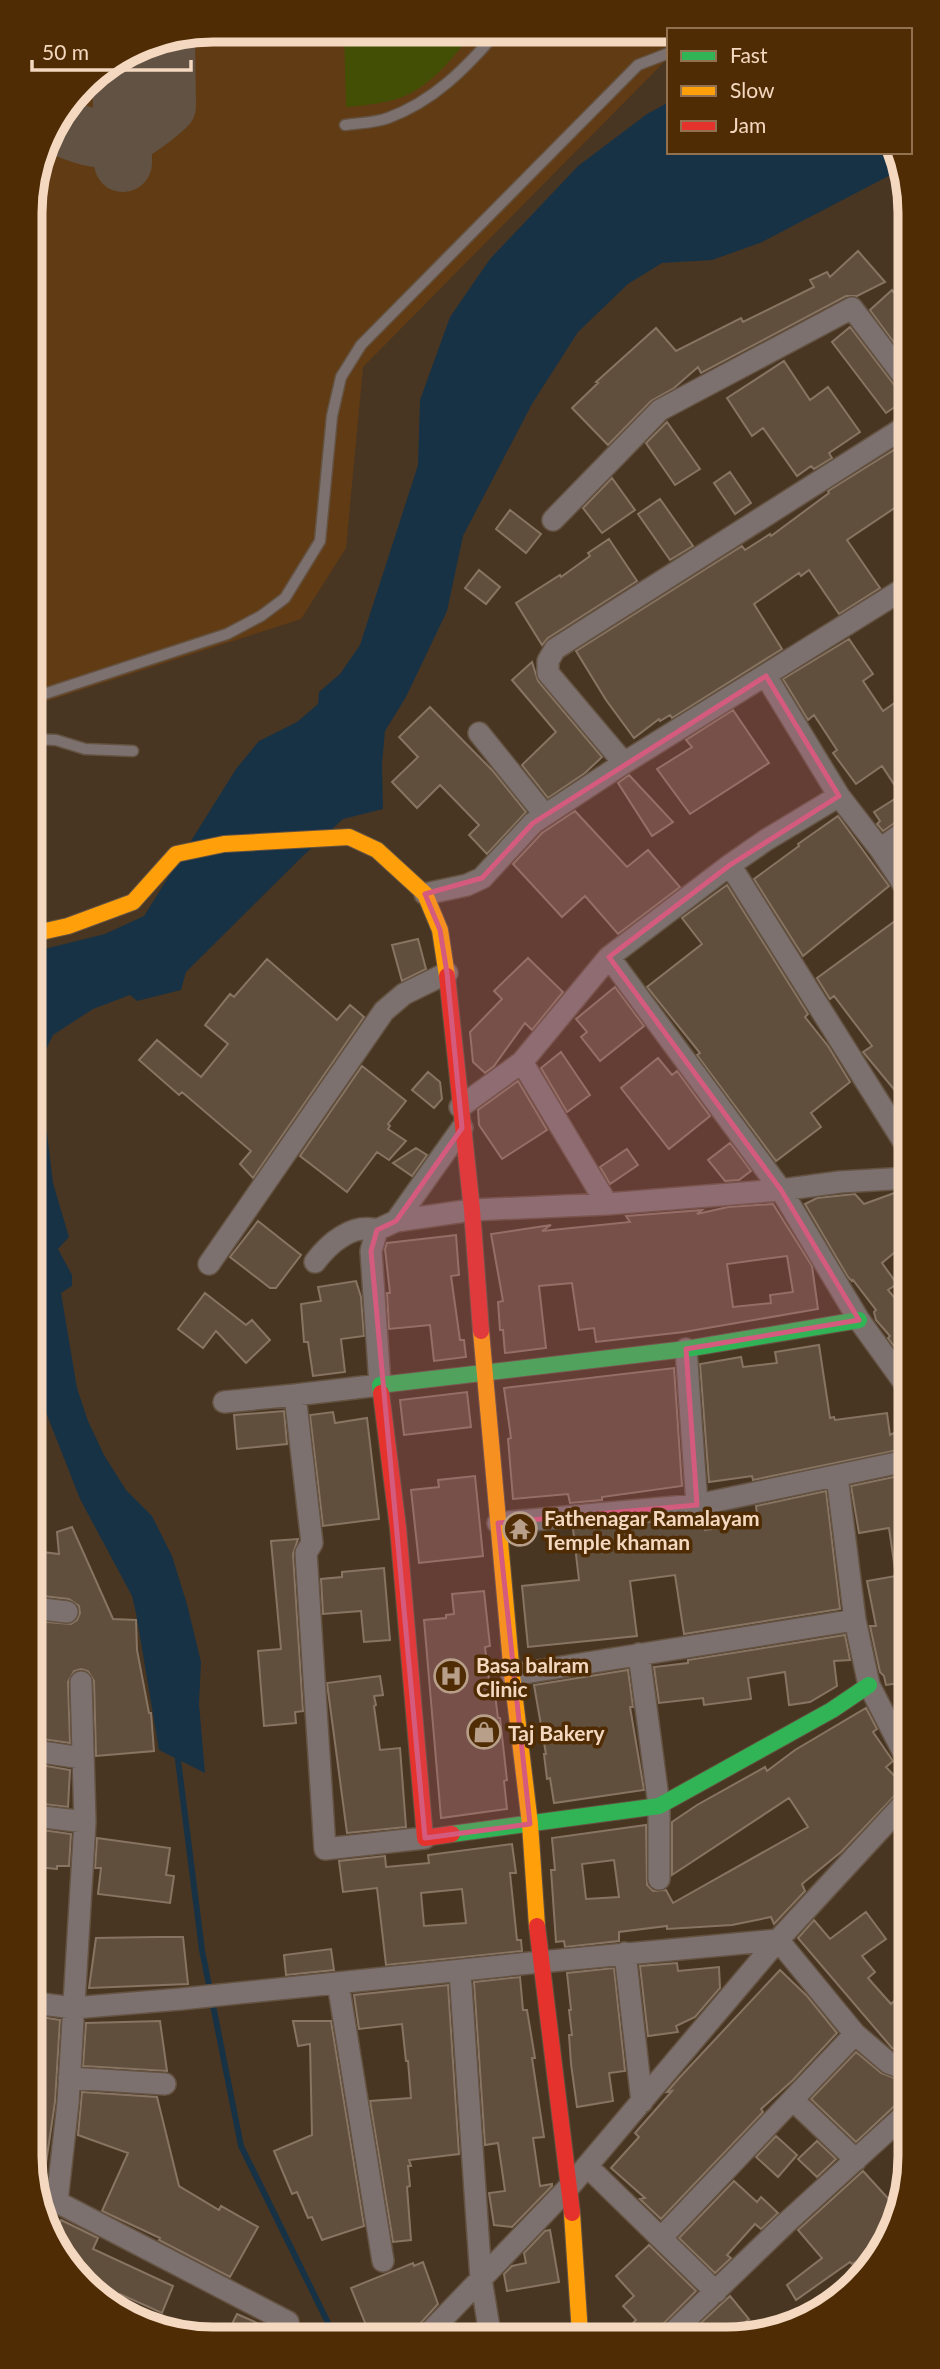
<svg xmlns="http://www.w3.org/2000/svg" width="940" height="2369" viewBox="0 0 940 2369" font-family="Lato,sans-serif">
  <rect width="100%" height="100%" fill="#493622"/>
  <!-- built -->
  <path fill="#613b14" d="M213 30 669 33V57L363 367 346 548 301 619 32 706 30 201 49 132 92 76 143 44Z"/>
  <!-- green -->
  <path fill="#434f05" d="M344 31H474C456 54 437 79 411 93 392 103 368 105 346 107Z"/>
  <!-- water -->
  <path fill="#183245" d="M669 102V152H896L904 168 760 243 712 260 662 263 628 284 578 332 532 404 463 536 447 611 406 697 385 731 382 764 383 809 343 819 304 855 186 972 181 990 137 1001 130 995 93 1009 53 1035 39 1064 38 1099 47 1133 53 1183 69 1237 58 1249 72 1275V1286L61 1293 77 1388 88 1421 104 1455 126 1490 152 1516 172 1556 187 1604 201 1662 199 1704 205 1773 159 1750 136 1613 132 1596 80 1499 34 1382 32 952 105 934 144 916 236 769 259 741 297 722 318 704 319 692 340 674 360 645 418 465 420 400 450 317 490 259 578 166 647 114Z"/>
  <g fill="none" stroke-linecap="round" stroke-linejoin="round">
    <!-- stream -->
    <path stroke="#183245" stroke-width="6" d="M177 1752 202 1950 241 2146 334 2335"/>
    <!-- taxiway -->
    <path stroke="#625243" stroke-width="58" d="M121 57 123 163
      M55 124C107 148 124 144 167 106L166 39"/>
  </g>
  <!-- building -->
  <path fill="#614f3d" stroke="#877462" stroke-width="2" fill-rule="evenodd" d="M858 251 885 282 857 296H846L701 373 698 367 674 388 651 401 608 445 572 408 598 383 596 382 656 328 676 351 741 318 743 322 814 287 810 280 827 272 830 277Z
    M892 290 905 306V343L898 348 870 310Z
    M850 327 895 386 905 391V400L886 413 832 342Z
    M784 361 810 400 828 387 860 432 829 453 832 458 814 469 811 466 797 476 763 428 752 436 727 398Z
    M667 422 700 469 675 485 646 443Z
    M905 443V501L847 540 880 588 839 614 809 570 801 576 799 573 754 604 782 649 672 718 670 715 660 721 659 719 634 738 606 700 576 651 742 546 745 550 770 534 771 536 829 493 828 491Z
    M730 472 751 503 735 514 714 483Z
    M612 478 635 510 602 533 583 508Z
    M660 499 693 546 670 560 638 514Z
    M510 510 541 534 526 553 496 529Z
    M609 539 637 581 548 638 542 645 516 603 560 575 561 577 590 556 588 553Z
    M479 570 500 587 486 604 465 588Z
    M849 639 873 674 863 681 883 711 906 695V818L899 820 883 831 877 824 880 821 874 812 901 795 882 766 856 784 833 753 837 750 814 715 808 720 783 679Z
    M532 662 538 681 602 757 585 773 548 798 522 765 556 732 512 680Z
    M430 707 493 771 526 812 487 854 469 835 479 825 440 785 417 808 392 782 418 757 399 737Z
    M733 710 769 763 690 814 657 769 692 747 686 740Z
    M629 775 673 822 652 836 618 783Z
    M575 811 627 867 648 850 680 887 618 934 585 896 562 917 513 864 542 833Z
    M838 816 889 886 803 956 754 879 799 846 798 844Z
    M727 885 808 1014 805 1017 828 1046 850 1082 811 1113 821 1127 776 1161 697 1055 700 1053 647 987 702 944 682 918Z
    M906 913 907 1048V1105L863 1052 872 1046 834 996 830 999 817 978Z
    M418 939 426 969 402 981 392 945Z
    M528 958 563 992 532 1030 525 1023 494 1066 485 1073 473 1062 470 1032 502 999 494 991Z
    M267 959 337 1020 350 1005 364 1017 253 1178 240 1164 251 1151 182 1092 179 1095 139 1060 157 1040 201 1077 228 1044 205 1025 230 994 234 997Z
    M615 987 644 1026 600 1061 581 1037 587 1032 576 1019Z
    M561 1052 590 1095 567 1112 541 1068Z
    M658 1058 672 1075 677 1071 710 1116 669 1149 621 1088Z
    M362 1066 406 1101 388 1124 390 1126 388 1129 406 1141 389 1160 377 1152 347 1192 300 1156Z
    M428 1072 440 1082 442 1099 434 1108 412 1090Z
    M518 1081 547 1130 502 1159 479 1125 478 1110Z
    M730 1143 751 1171 739 1180 725 1181 708 1160Z
    M416 1148 427 1155 412 1176 393 1163Z
    M627 1149 638 1165 610 1184 600 1167Z
    M907 1191V1242L882 1263 897 1284 888 1290 907 1313 908 1365 888 1338 890 1336 876 1320 874 1312 876 1310 853 1280 852 1281 848 1277 805 1204 817 1198 855 1194 864 1204 897 1192Z
    M773 1204 812 1266 818 1309 684 1332 596 1342 594 1328 579 1330 572 1283 539 1286 546 1348 505 1353 503 1330H500L498 1302 503 1301 491 1234 551 1225 542 1231 630 1222 626 1216 702 1210 697 1214 728 1207ZM787 1256 793 1292 770 1295 771 1303 733 1307 727 1264Z
    M258 1221 301 1255 276 1288H270L230 1257Z
    M456 1235 459 1275 451 1276 460 1340H464L466 1357 434 1361 430 1325 389 1329 387 1293H390L385 1249 387 1243Z
    M356 1281 361 1297 364 1336 341 1339 345 1372 313 1376 308 1342H304L301 1304 321 1301 318 1287Z
    M205 1293 246 1325 252 1320 270 1340 246 1363 216 1331 203 1348 178 1329Z
    M819 1345 830 1418 834 1417 835 1420 887 1413 890 1435 908 1426V1448L753 1480 752 1476 709 1482 700 1364 741 1357 743 1367 777 1363 775 1352Z
    M674 1368 682 1486 602 1497V1500L570 1503 568 1494 513 1499 508 1439 511 1438 504 1388Z
    M467 1392 471 1427 404 1435 400 1400Z
    M284 1411 287 1444 237 1449 234 1415Z
    M333 1412 335 1423 367 1418 379 1519 323 1526 310 1415Z
    M908 1474V1682L886 1685 884 1676 880 1672 870 1626H876L867 1581 896 1576 889 1528 859 1533 851 1486Z
    M475 1476 483 1556 419 1563 411 1490 439 1487 438 1480Z
    M826 1491 840 1609 684 1634 675 1575 630 1581 637 1636 528 1647 522 1586 579 1580 573 1529 704 1517 705 1530 758 1522 756 1506Z
    M72 1527 113 1619 136 1620 137 1650 149 1713H151L154 1751 96 1756 94 1681 88 1671 81 1669 74 1671 68 1682 70 1743 35 1738 34 1621 71 1624 77 1620 80 1613 79 1606 69 1599 34 1595V1551L59 1554 57 1532Z
    M298 1539 293 1554 303 1711 295 1712 296 1723 264 1726 258 1651 281 1649 271 1541Z
    M384 1568 390 1640 364 1642 361 1611 323 1614 321 1579 342 1577V1572Z
    M484 1591 490 1646 485 1647 490 1687H494L498 1718H500L507 1780 504 1781 507 1809 441 1818 424 1620 446 1618V1615L454 1614 452 1594Z
    M845 1635 850 1660 834 1661 837 1686 810 1702 789 1705 785 1672 748 1678 751 1699 704 1705 703 1698 659 1703 654 1667 688 1663V1660Z
    M628 1670 633 1707H630L644 1790 554 1803 550 1778 547 1779 544 1754H546L534 1685Z
    M380 1676 383 1695 374 1696 376 1705 374 1706 380 1750 400 1748 406 1827 347 1833 327 1683Z
    M866 1708 877 1729 873 1732 893 1761 886 1767 904 1786 841 1852 802 1884 805 1891 774 1924 771 1917 732 1925 667 1929V1926L619 1932V1941L565 1947 564 1941 556 1942 551 1870H555L552 1838 646 1825 647 1885 653 1891 666 1890 673 1903 808 1827 789 1798 672 1875V1822L697 1805 765 1767 767 1771 795 1750ZM614 1860 619 1897 586 1899 582 1864Z
    M35 1764 70 1770 68 1807 35 1803Z
    M35 1829 71 1834 69 1866H57V1869L35 1867Z
    M97 1838 170 1848 166 1875 174 1876 170 1903 98 1894 101 1868H95Z
    M512 1844 516 1873H510L517 1940H521L522 1951 386 1965 377 1888 343 1892 339 1861 385 1856 386 1867 429 1863 428 1855ZM462 1889 466 1923 424 1926 421 1893Z
    M866 1912 886 1939 862 1956 875 1972 868 1978 891 2004 909 1988 910 2057 892 2048 798 1938 814 1920 830 1939Z
    M157 1937H183L188 1984 89 1988 96 1938Z
    M331 1949 334 1970 286 1975 284 1955Z
    M677 1963 678 1971 719 1967 720 1988 695 2017 676 2026 678 2032 648 2036 640 1966Z
    M614 1968 625 2071 609 2073 613 2101 577 2107 571 2064 569 2035H572L569 2010H571L567 1973Z
    M780 1970 807 1996 837 2033 793 2080 761 2109 763 2112 661 2219 640 2199 645 2198 611 2168 639 2137 635 2133 672 2091 667 2092 680 2077Z
    M520 1977 523 2010H527L535 2058H532L544 2137 533 2138 540 2186 552 2184V2186L512 2227 494 2225 489 2193 505 2191 498 2143 485 2145 474 1982Z
    M448 1985 459 2154 409 2160 411 2166H408L410 2186 407 2187 411 2240 393 2242 370 2101 411 2098 408 2061H406L402 2024 359 2029 354 1995Z
    M35 2016 60 2020 55 2102 46 2163H36Z
    M160 2021 167 2071 83 2066 86 2023Z
    M293 2021H331L364 2226 322 2240 312 2217 308 2218 297 2192 292 2194 274 2151 312 2135 310 2044 298 2046Z
    M856 2052 881 2073 907 2083 910 2086V2097L901 2100 856 2142 811 2099Z
    M82 2092 157 2097 179 2186 219 2210 221 2206 258 2227 230 2277 159 2240 160 2238 102 2211 128 2153 78 2135Z
    M776 2136 797 2155 778 2177 756 2157Z
    M817 2141 836 2159 817 2177 798 2159Z
    M863 2171 895 2206 880 2246 852 2264 850 2262 796 2300 787 2285 822 2258 798 2230Z
    M734 2181 757 2202 761 2197 778 2213 761 2229 755 2224 727 2255 731 2258 715 2273 679 2238Z
    M61 2220 98 2238 93 2249 173 2286 162 2313 120 2294 115 2305 92 2293 55 2234Z
    M550 2230 559 2282 507 2291 504 2274 512 2266 526 2263 524 2253 545 2231Z
    M649 2245 696 2291 662 2325 658 2334H622L636 2320 623 2306 634 2296 616 2276Z
    M423 2262 438 2304 418 2326 414 2335H370L351 2288 413 2263 414 2266Z
    M730 2296 749 2319 732 2333H690Z
    M237 2314 282 2334 286 2335 226 2336Z"/>
  <g fill="none" stroke-linecap="round" stroke-linejoin="round">
    <defs>
      <path id="lane" d="M345 125C358 123 375 123 388 118 434 101 466 68 497 32
        M32 698 227 634 261 616 285 598 320 541 332 416 341 377 361 345 638 65 669 53
        M32 739 56 740 85 749 133 751"/>
      <path id="street" d="M553 520 660 410 852 308 905 378
        M766 676 839 796 880 849 906 888
        M479 733 545 815
        M624 763 548 673V661L555 649 905 427
        M839 796 766 840 730 865 609 957 781 1190 859 1320 908 1388
        M880 849 906 831
        M730 865 907 1147
        M425 894 467 885 482 878 533 823 624 763 905 588
        M522 1062 607 1204
        M460 1107 522 1062 609 957
        M396 1221 462 1128
        M315 1262C329 1243 353 1223 377 1230
        M209 1264 384 1011 404 994 447 973
        M686 1349 697 1505
        M224 1402 295 1395
        M837 1476 855 1620
        M498 1523 697 1505 906 1461
        M34 1608 67 1612
        M639 1654 659 1806V1879
        M512 1675 855 1620 869 1685 909 1763
        M35 1751 82 1758
        M35 1816 85 1822
        M425 1838 325 1849 306 1553 312 1543 295 1395 380 1385 371 1251 377 1230 396 1221 472 1210 607 1204 781 1190 840 1182 907 1178
        M625 1953 642 2102
        M460 1971 481 2279 570 2186 778 1940 855 2034 661 2238
        M338 1983 383 2261
        M35 2003 73 2008 181 1999 540 1962 778 1940 909 1798
        M855 2034 889 2063 910 2071
        M69 2078 165 2084
        M794 2101 856 2160
        M587 2166 716 2292
        M36 2191 288 2322
        M57 2201 68 2103 85 1822 81 1682
        M671 2334 785 2224 910 2110
        M427 2335 481 2279 490 2334"/>
      <path id="fast" d="M381 1393 380 1385 686 1349 859 1320
        M452 1834 659 1806 832 1710 869 1685"/>
      <path id="slow" d="M32 934 68 926 133 902 176 854 224 844 349 837 377 850 425 894 440 930 447 976
        M481 1331 512 1675 530 1824 537 1926
        M572 2213 580 2334"/>
      <path id="jam" d="M447 976 472 1210 481 1331
        M381 1393 398 1528 425 1838 452 1834
        M537 1926 572 2213"/>
    </defs>
    <!-- lane casing -->
    <use href="#lane" stroke="#645342" stroke-width="13"/>
    <!-- street casing -->
    <use href="#street" stroke="#645342" stroke-width="24"/>
    <!-- fast casing -->
    <use href="#fast" stroke="#645342" stroke-width="18"/>
    <!-- slow casing -->
    <use href="#slow" stroke="#645342" stroke-width="18"/>
    <!-- jam casing -->
    <use href="#jam" stroke="#645342" stroke-width="18"/>
    <!-- lane -->
    <use href="#lane" stroke="#7d7170" stroke-width="10"/>
    <!-- street -->
    <use href="#street" stroke="#7d7170" stroke-width="21"/>
    <!-- fast -->
    <use href="#fast" stroke="#30b455" stroke-width="16"/>
    <!-- slow -->
    <use href="#slow" stroke="#ff9f0a" stroke-width="16"/>
    <!-- jam -->
    <use href="#jam" stroke="#e5322d" stroke-width="16"/>
  </g>
  <!-- marked area -->
  <path fill="#d45b7e" fill-opacity="0.2" stroke="#d45b7e" stroke-width="5" stroke-linejoin="round" d="M766 676 839 796 730 865 609 957 781 1190 859 1320 686 1349 697 1505 498 1523 530 1824 425 1838 371 1251 377 1230 396 1221 462 1128 447 973 440 930 425 894 482 878 533 823Z"/>
  <!-- icons -->
  <defs>
    <symbol id="temple-ring" viewBox="-11 -11 22 22"><circle r="9.5" fill="#4f2c04" stroke="#b89f89" stroke-width="1.5"/><path d="M0-6L5-2H3V0L6.5 2.5H4V6H1.5V3h-3V6H-4V2.5H-6.5L-3 0V-2H-5Z" fill="#b89f89"/></symbol>
    <symbol id="hospital-ring" viewBox="-11 -11 22 22"><circle r="9.5" fill="#4f2c04" stroke="#b89f89" stroke-width="1.5"/><path d="M-5-5h3v3.5h4V-5h3V5h-3V1.5h-4V5h-3Z" fill="#b89f89"/></symbol>
    <symbol id="shop-ring" viewBox="-11 -11 22 22"><circle r="9.5" fill="#4f2c04" stroke="#b89f89" stroke-width="1.5"/><path d="M-5-2.5h2.3a2.7 3.5 0 0 1 5.4 0H5L5.5 6h-11ZM-1.5-2.5h3a1.5 2.3 0 0 0-3 0Z" fill="#b89f89"/></symbol>
  </defs>
  <g fill-rule="evenodd">
    <use href="#temple-ring" x="501" y="1510" width="38" height="38"/>
    <use href="#hospital-ring" x="432" y="1657" width="38" height="38"/>
    <use href="#shop-ring" x="465" y="1713" width="38" height="38"/>
  </g>
  <g text-anchor="middle" dominant-baseline="central" stroke-width="7" stroke-linejoin="round" paint-order="stroke">
    <!-- poi labels -->
    <g font-size="21" font-weight="bold" fill="#f4d8c0" stroke="#4f2c04" text-anchor="start">
      <text x="544" y="1517">Fathenagar Ramalayam<tspan x="544" dy="24">Temple khaman</tspan></text>
      <text x="476" y="1664">Basa balram<tspan x="476" dy="24">Clinic</tspan></text>
      <text x="508" y="1732">Taj Bakery</text>
    </g>
  </g>
  <!-- crop -->
  <path d="M0 0H940V2369H0ZM213 42H727A171 171 0 0 1 898 213V2156A171 171 0 0 1 727 2327H213A171 171 0 0 1 42 2156V213A171 171 0 0 1 213 42Z" fill="#4f2c04" fill-rule="evenodd"/>
  <path fill="none" stroke="#f4d8c0" stroke-width="9" d="M213 42H727A171 171 0 0 1 898 213V2156A171 171 0 0 1 727 2327H213A171 171 0 0 1 42 2156V213A171 171 0 0 1 213 42Z"/>
  <!-- legend -->
  <rect x="667" y="28" width="245" height="126" fill="#4f2c04" stroke="#91714f" stroke-width="2"/>
  <rect x="681" y="51" width="35" height="10" fill="#30b455" stroke="#91714f" stroke-width="2"/>
  <text x="730" y="63" font-size="21" fill="#f4d8c0">Fast</text>
  <rect x="681" y="86" width="35" height="10" fill="#ff9f0a" stroke="#91714f" stroke-width="2"/>
  <text x="730" y="98" font-size="21" fill="#f4d8c0">Slow</text>
  <rect x="681" y="121" width="35" height="10" fill="#e5322d" stroke="#91714f" stroke-width="2"/>
  <text x="730" y="133" font-size="21" fill="#f4d8c0">Jam</text>
  <!-- scale -->
  <path d="M32 60v10h159v-10" fill="none" stroke="#f4d8c0" stroke-width="3.5"/>
  <text x="42" y="60" font-size="21" fill="#f4d8c0" stroke="#4f2c04" stroke-width="5" paint-order="stroke">50 m</text>
</svg>
